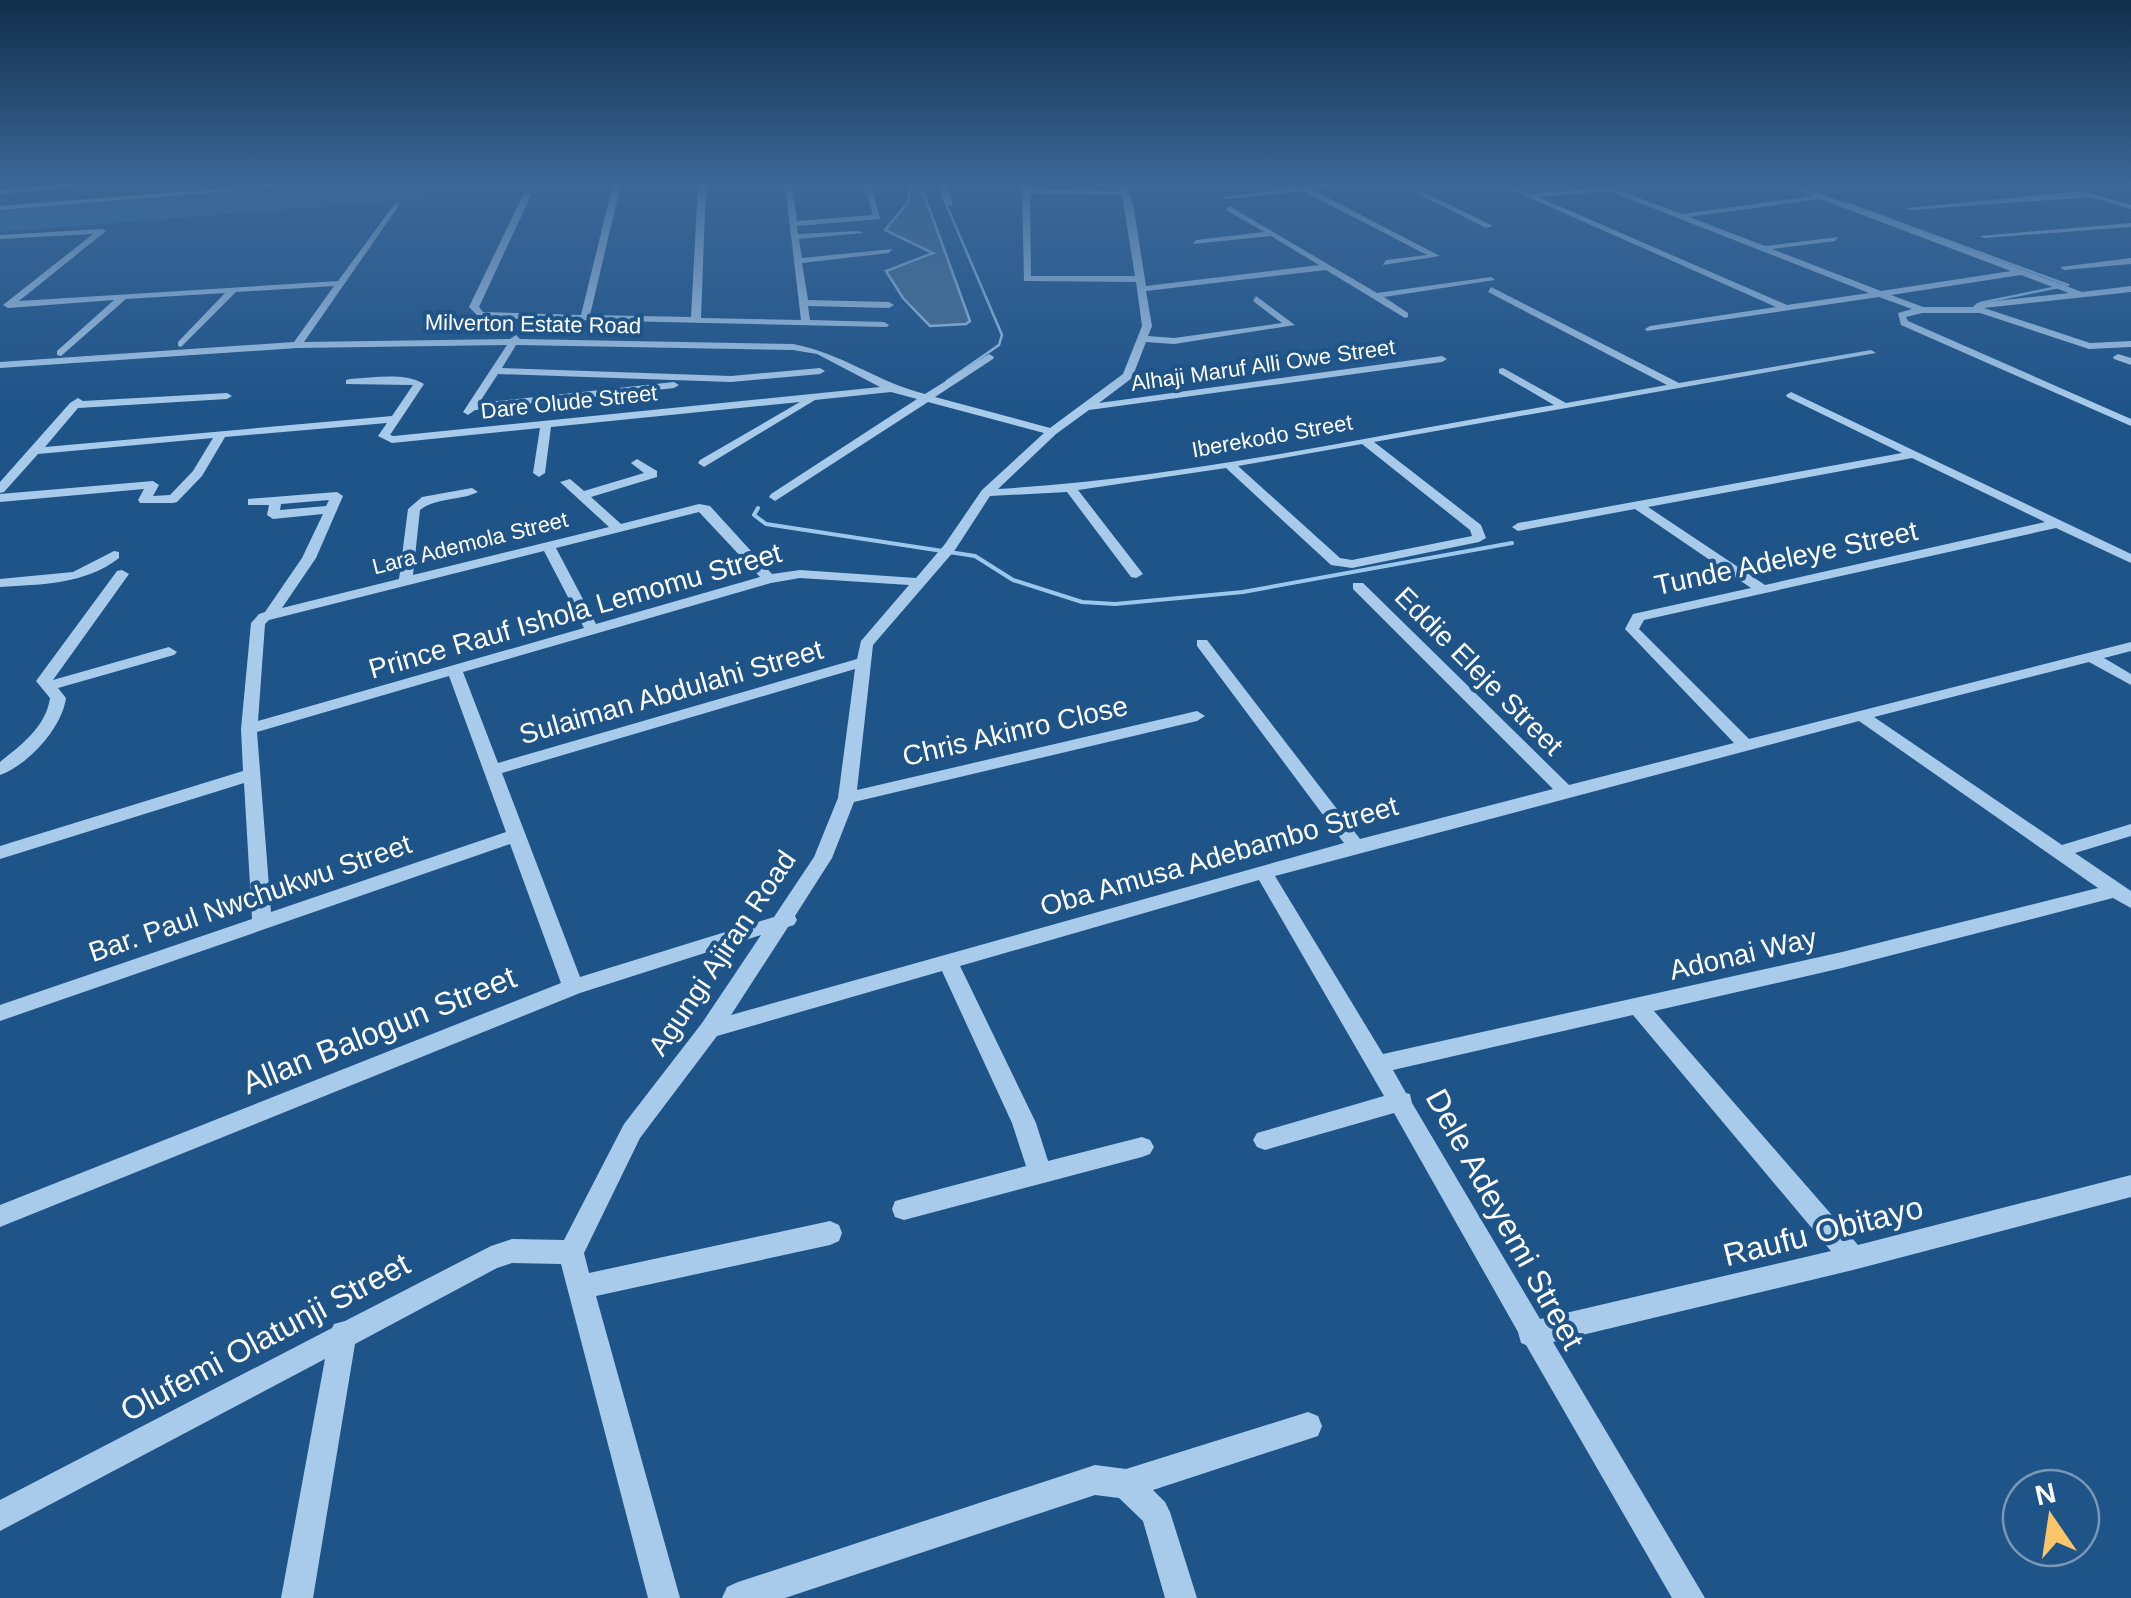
<svg xmlns="http://www.w3.org/2000/svg" width="2131" height="1598" viewBox="0 0 2131 1598" font-family="Helvetica,sans-serif">
  <rect width="100%" height="100%" fill="#1f5489"/>
  <!-- green -->
  <path fill="#326ea6" d="M277 185H595L0 232V205Z"/>
  <!-- water -->
  <path fill="#486e93" stroke="#9cc7ed" stroke-width="2.5" d="M910 185 923 191 970 321 966 324 930 326 903 298 886 271 933 253 885 230 908 202Z"/>
  <g fill="none" stroke-linecap="round" stroke-linejoin="round">
    <!-- stream-far1 -->
    <path stroke="#9cc7ed" stroke-width="2.5" d="M938 185 1002 335 999 345 947 381
      M1848 204 2068 285 1980 303"/>
    <!-- stream -->
    <path stroke="#9cc7ed" stroke-width="4" d="M758 508 754 515 766 524 975 556 1013 580 1082 602 1115 604 1243 592 1512 543"/>
    <!-- minor -->
    <path fill="#a9cbeb" fill-rule="evenodd" d="M60 185H96L0 194V190Z
      M269 185H305L0 210V206Z
      M698 185H706L701 318 801 320 785 185H792L797 221 873 215 864 185H871L880 219 797 226 798 234 859 231 863 233 799 239 802 258 892 249 889 253 802 263 808 300 889 302 894 305 889 308 808 306 810 320 884 322 889 325 887 327 480 318 469 307 523 195 527 193 531 195 479 307 483 312 581 315 612 188 616 186 620 188 590 315 691 317Z
      M940 185H947L953 206 946 204Z
      M1022 185H1030V189L1120 191 1118 185H1125L1133 204 1146 286 1319 265 1271 236 1193 244 1196 240 1264 232 1226 210 1229 206 1377 293 1491 277 1495 280 1384 297 1408 313V317L1405 318 1326 270 1146 291 1152 326 1148 336 1174 338 1282 323 1253 301 1256 296 1295 325 1174 344 1146 342 1132 378 1099 403 1442 356 1447 359 1442 362 1089 410 1056 434 998 489C1185 478 1370 436 1554 405L1499 373V369L1503 368 1566 403 1667 385 1488 292 1491 287 1679 383 1871 350 1876 353 1374 442 1481 525 1486 538 1479 542 1352 568 1331 565 1226 468 1078 490 1143 574 1136 578 1131 577 1067 492 990 496 955 550 873 645 857 790 1197 711 1205 716 1197 721 854 802 832 858 795 916 797 920 794 925 788 927 731 1015 1344 843 1197 646V640H1207L1360 839 1553 789 1353 589V583H1363L1569 785 1734 743 1625 629 1633 614 1751 588 1635 509 1518 531 1512 527 1518 523 1902 453 1787 397 1786 395 1791 392 2131 554V563L2056 528 1644 620 1639 629 1749 739 2131 642V651L2104 658 2131 674V685L2089 662 1874 717 2062 845 2131 824V836L2075 853 2131 891V908L2113 898 1842 968 1654 1011 1858 1245 2131 1175V1197L1853 1270 1553 1342 1705 1598H1672L1526 1345 1521 1343 1518 1332 1394 1113 1265 1150 1257 1147 1253 1140 1257 1133 1384 1096 1259 880 960 966 1036 1123 1048 1161 1142 1137 1150 1140 1154 1147 1150 1154 1142 1157 904 1220 895 1217 892 1209 895 1201 1026 1166 1012 1123 942 971 717 1036 640 1138 584 1253 589 1273 830 1221 839 1225 842 1233 839 1241 830 1245 596 1296 680 1598H648L561 1264 512 1263 497 1268 355 1344 313 1598H281L325 1359 0 1531V1500L332 1328 334 1324 345 1321 491 1246 512 1239 564 1240 624 1124 702 1023 761 935 580 993 0 1227V1205L561 983 510 844 0 1021V1005L252 919 244 783 0 859V846L243 771 241 729 251 623 259 614 265 612 302 558 323 514 273 519 267 515 269 505H248V499L337 492 343 496 316 558 282 608 399 579 408 509 422 497 472 488 478 492C460 501 437 497 420 510L413 575 609 527 560 482 570 479 584 491 644 473 631 463 637 459 657 471V477L591 497 621 524 699 504 710 506 772 574 800 570 916 578 945 544 982 490 1044 433 928 402 775 501 769 497 771 494 917 399 891 392 815 400 704 467 698 463 700 460 800 402 551 427 545 473 539 477 533 473 540 428 392 443 378 436 387 423 225 437 202 476 177 502 173 503H140L138 500 144 489 0 502V494L153 481 159 485 153 496 170 495 193 471 213 438 38 454 4 492 0 493V482L70 403 78 398 83 401 227 393 232 396 227 399 78 408 45 447 392 416 413 385 346 384V380L350 379C374 378 404 372 424 384L390 435 394 436 880 387 817 354 793 350 516 345 502 368 731 376 820 368 825 371 820 374 731 382 498 374 479 403 674 382 679 385 674 388 475 410 468 415 463 412 507 345 297 348 0 368V362L294 342 334 286 236 292 181 347 178 346V342L225 293 126 299 61 356 57 355V351L114 300 8 308 3 305 93 234 0 239V235L102 229 106 231 19 301 338 281 396 202 400 204 304 342 510 339 516 335 520 339 793 344C842 353 877 382 925 394L989 354 994 357 993 359 935 397 1050 428 1123 374 1142 326 1136 282 1024 281ZM1030 193 1122 195 1135 276H1031ZM1362 444 1470 530 1472 536 1352 560 1340 558 1238 466ZM1912 458 2045 522 1765 585 1648 507ZM329 500 326 506 280 510 281 504ZM699 512 760 577 596 624 556 548ZM544 551 584 628 258 721 265 624 269 620ZM800 578 909 585 861 641 857 659 498 763 463 672 771 583ZM855 669 838 798 814 857 774 917 580 977 502 773ZM449 676 506 832 271 912 257 732ZM1859 721 2098 888 1842 952 1383 1054 1275 876ZM1633 1015 1831 1251 1540 1319 1412 1103 1410 1094 1406 1093 1393 1070Z
      M1316 185H1343L1313 190 1440 256 1383 265 1386 260 1427 255 1303 191 1226 199 1222 197Z
      M1400 185H1409L1493 226 1486 228Z
      M1501 185H1511L1530 194 1610 187 1682 214 1813 196 1786 185H1797L2082 292 2131 286V292L1984 308 2090 343 2131 341V347L2089 349 1980 313H1922L1906 317 1908 321 2131 419V426L1901 325 1898 313 1912 309 1879 297 1647 331 1645 329 1650 326 1776 307ZM1609 191 1869 293 1787 305 1538 197ZM1820 199 2011 271 1881 291 1772 249 1835 241 1838 237 1765 246 1689 217ZM2021 275 2069 293 1977 303 1973 307H1923L1891 295Z
      M2082 191 2131 205V209L2091 197 1911 210 1907 208Z
      M2131 223V227L1984 238 1980 236Z
      M2131 258V264L2064 270 2060 267Z
      M2118 354 2131 358V365L2114 359 2113 357Z
      M114 551 119 552V558C84 585 42 584 0 587V579L73 572Z
      M122 570 129 574 53 680 169 647 177 652 174 655 58 688 66 698C62 728 28 765 0 775V762C21 745 46 727 50 698L36 681 117 571Z
      M1308 1412 1318 1416 1322 1426 1318 1436 1153 1490 1165 1502 1170 1512 1197 1598H1165L1143 1521 1119 1498 1095 1495 785 1598H722L727 1587 738 1582 1095 1465 1126 1469Z"/>
  </g>
  <!-- sky -->
  <linearGradient id="sky" x2="0" y2="1"><stop stop-color="#112e4b"/><stop offset="0.45" stop-color="#3c6797"/><stop offset="1" stop-color="#3c6797" stop-opacity="0"/></linearGradient>
  <rect width="2131" height="409" fill="url(#sky)"/>
  <g text-anchor="middle" dominant-baseline="central" stroke-width="8" stroke-linejoin="round" paint-order="stroke">
    <!-- far-street labels -->
    <g font-size="22" fill="#fff" stroke="#1f5489">
      <text transform="translate(533 324) rotate(1)">Milverton Estate Road</text>
      <text transform="translate(1263 365) rotate(-8)">Alhaji Maruf Alli Owe Street</text>
      <text transform="translate(569 402) rotate(-6)">Dare Olude Street</text>
      <text transform="translate(1272 436) rotate(-10)">Iberekodo Street</text>
      <text transform="translate(470 543) rotate(-14)">Lara Ademola Street</text>
    </g>
    <!-- street labels -->
    <g font-size="28" fill="#fff" stroke="#1f5489">
      <text transform="translate(1786 558) rotate(-12)">Tunde Adeleye Street</text>
      <text transform="translate(575 611) rotate(-16)">Prince Rauf Ishola Lemomu Street</text>
      <text transform="translate(1479 671) rotate(45)">Eddie Eleje Street</text>
      <text transform="translate(671 692) rotate(-16)">Sulaiman Abdulahi Street</text>
      <text transform="translate(1015 731) rotate(-13)">Chris Akinro Close</text>
      <text transform="translate(1219 856) rotate(-16)">Oba Amusa Adebambo Street</text>
      <text transform="translate(250 898) rotate(-19)">Bar. Paul Nwchukwu Street</text>
      <text transform="translate(722 953) rotate(-56)">Agungi Ajiran Road</text>
      <text transform="translate(1743 954) rotate(-13)">Adonai Way</text>
    </g>
    <!-- near-street labels -->
    <g font-size="32" fill="#fff" stroke="#1f5489">
      <text transform="translate(379 1030) rotate(-22)">Allan Balogun Street</text>
      <text transform="translate(1505 1219) rotate(61)">Dele Adeyemi Street</text>
      <text transform="translate(1823 1231) rotate(-14)">Raufu Obitayo</text>
      <text transform="translate(265 1337) rotate(-28)">Olufemi Olatunji Street</text>
    </g>
  </g>
  <!-- north arrow -->
  <g transform="translate(2051 1518) rotate(347)"><circle r="48" fill="#1f5489" stroke="#7998b8" stroke-width="2.5"/>
  <path d="M0-8L18 38L0 25L-18 38Z" fill="#fac669"/>
  <text y="-15" font-size="28" font-weight="bold" text-anchor="middle" fill="#ffffff">N</text>
  </g>
</svg>
